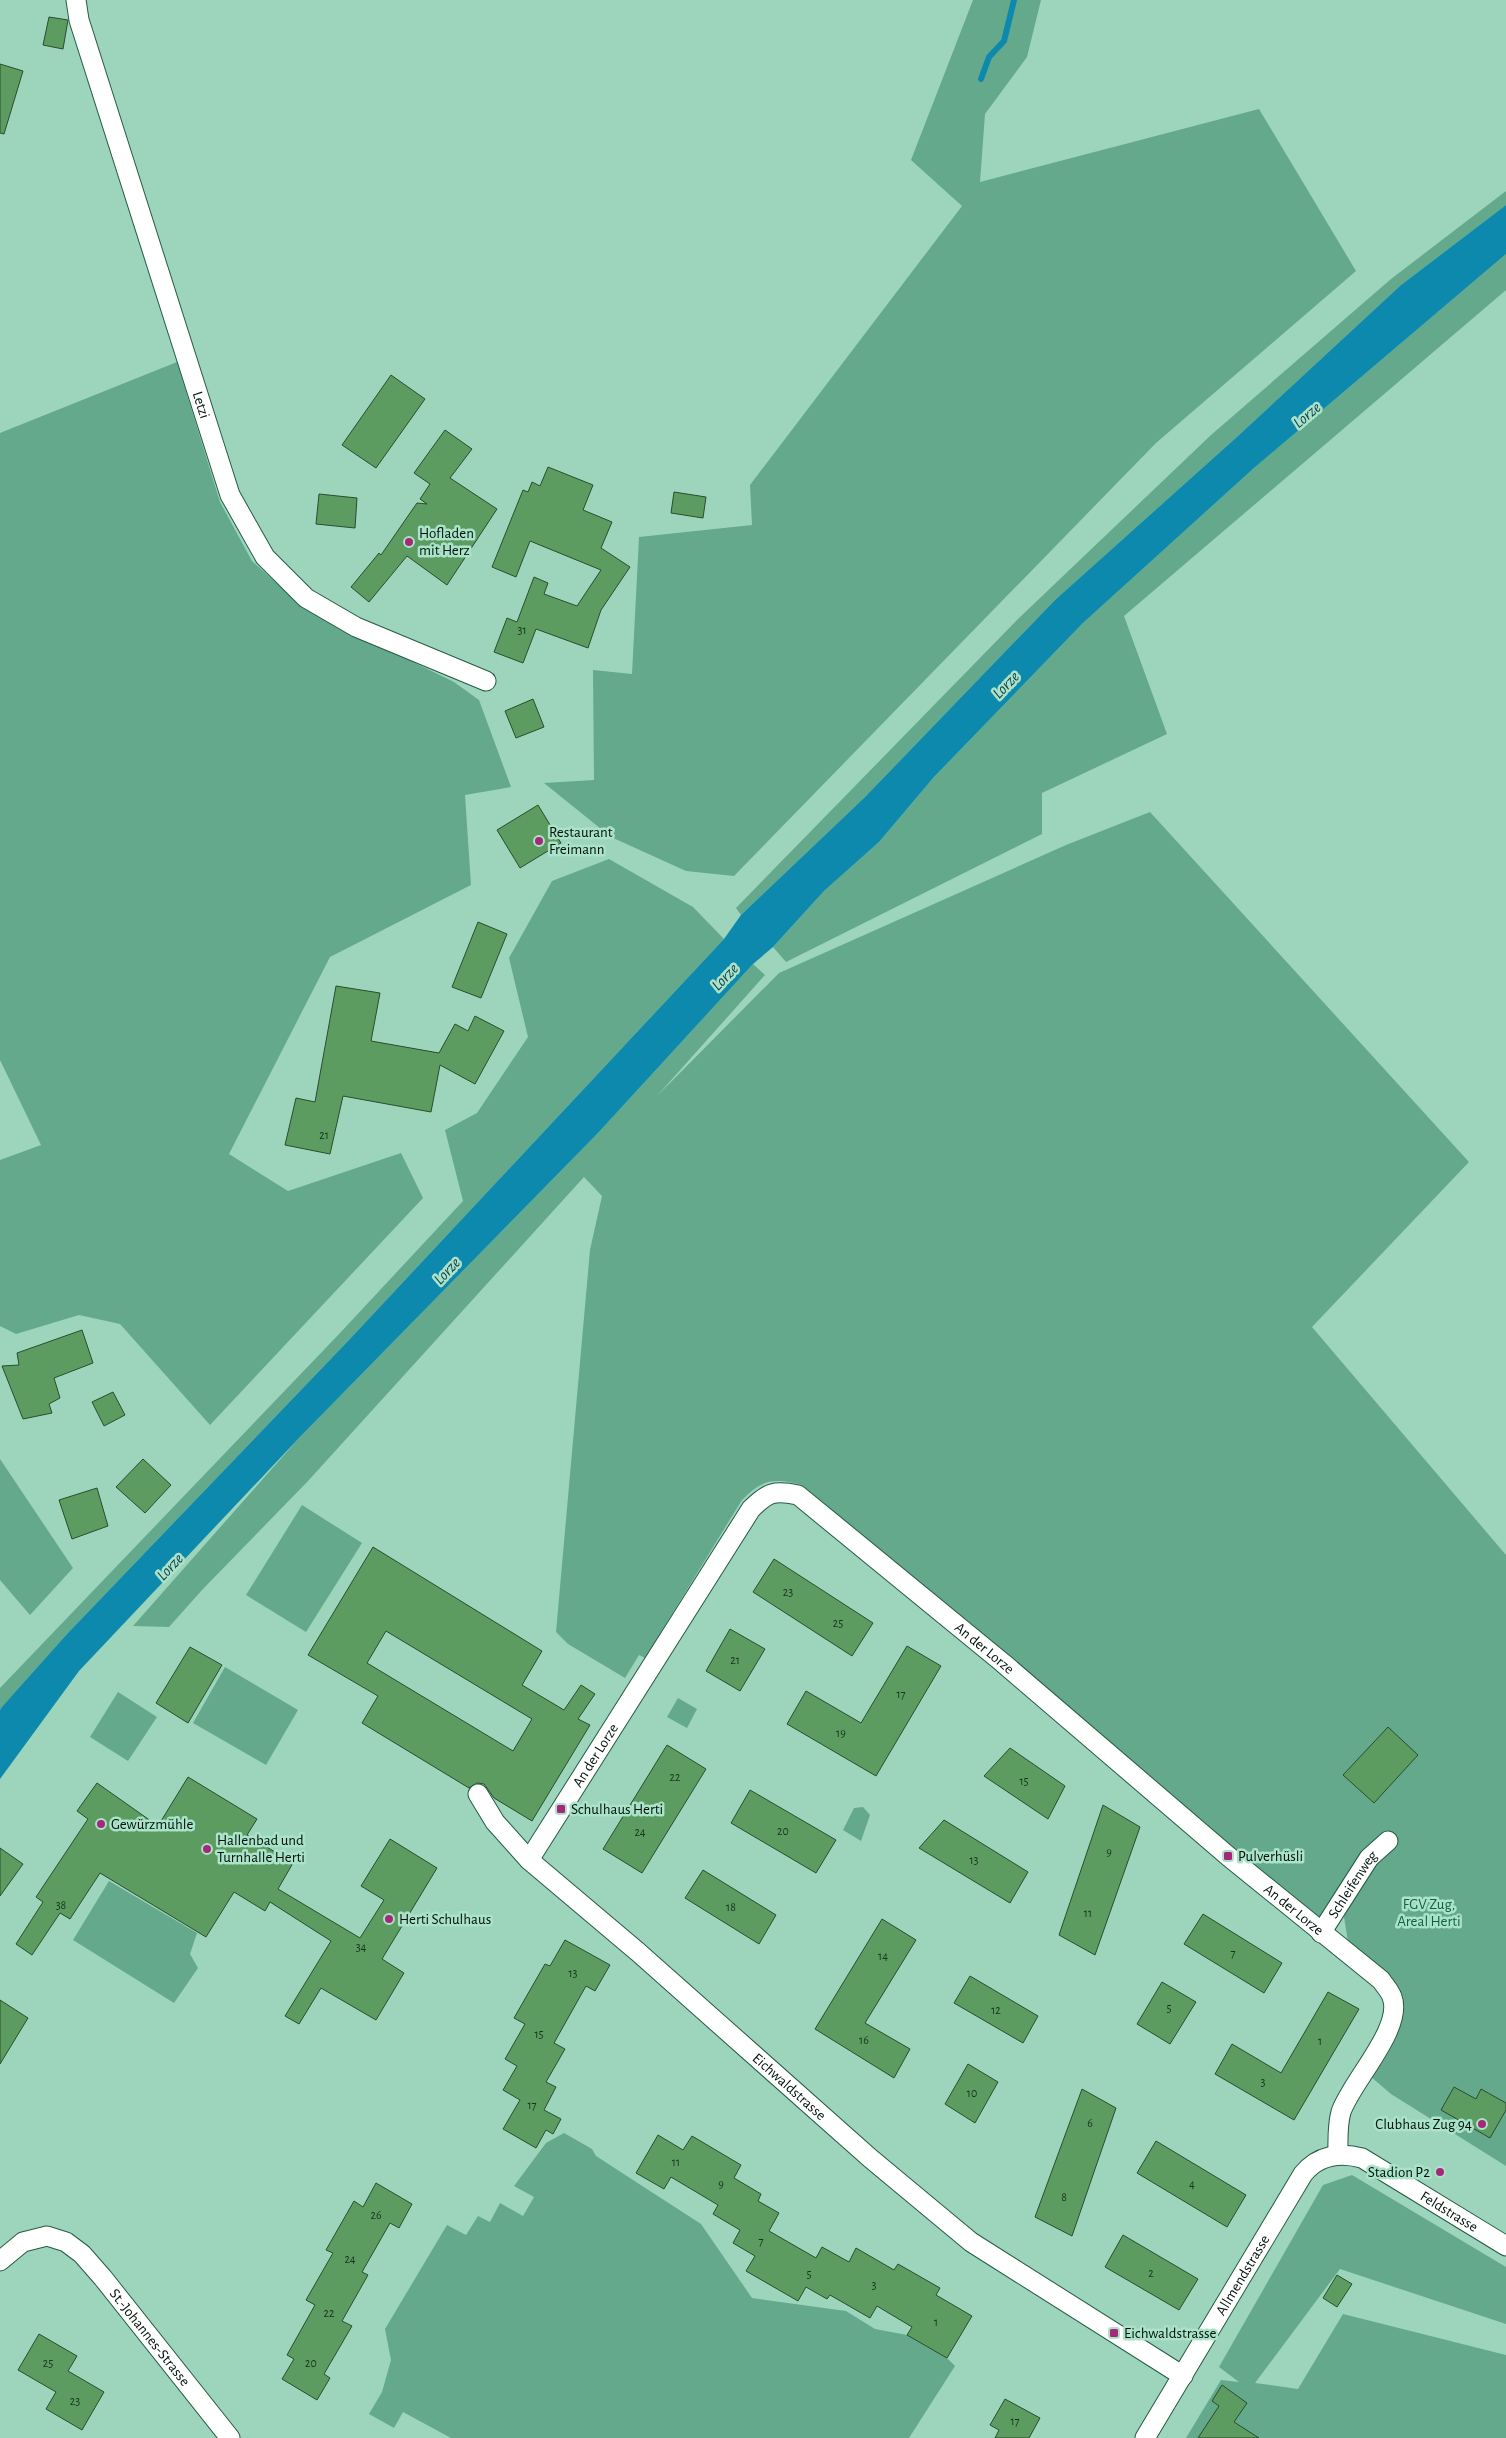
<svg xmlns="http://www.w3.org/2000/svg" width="1506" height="2438" viewBox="0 0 1506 2438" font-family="'Alegreya Sans',sans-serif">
  <rect width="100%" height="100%" fill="#9dd5bc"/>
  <!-- green -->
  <path fill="#64a98c" d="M973 0H1041L1027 57 985 114 980 182 1259 109 1356 271 1156 443 734 876 686 871 611 837 544 783 594 780 593 670 632 674 639 537 752 525 750 485 962 206 911 160Z
    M1506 191V205L1401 285 1238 436 1055 600 865 797 741 915 736 908 1018 619 1211 435 1391 279Z
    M1506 254V290L1124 616 1167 734 1042 793V834L786 962 773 947 824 891 879 842 934 777 1083 623 1254 468Z
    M177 362 220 502 252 561 305 609 454 682 479 700 511 787 465 795 471 885 330 957 229 1154 288 1191 401 1153 423 1198 210 1425 120 1324 79 1315 16 1334 0 1326V1160L41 1145 0 1060V433Z
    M1150 812 1469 1162 1312 1327 1506 1555V2166L1391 2094 1370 2076 1395 2034 1403 2010 1398 1992 1348 1942 1344 1917 1351 1888 1319 1919 802 1485C773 1478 763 1479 742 1500L645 1658 639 1655 625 1678 568 1644 556 1632 590 1250 602 1196 584 1177 308 1481 202 1590 169 1627 133 1626 299 1438 598 1133 753 964 765 975 657 1096 779 973 1066 845Z
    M609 859 693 907 724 939 348 1341 67 1634 0 1710V1688L340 1333 463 1201 445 1130 477 1113 528 1037 509 958 552 881Z
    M0 1459 73 1568 30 1615 0 1580Z
    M302 1505 362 1543 306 1632 246 1595Z
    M225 1667 298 1710 266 1765 193 1723Z
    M118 1692 157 1717 128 1761 90 1737Z
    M678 1698 697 1709 687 1728 667 1717Z
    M863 1807 870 1815 861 1841 843 1830 854 1808Z
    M109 1881 197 1933 190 1954 198 1968 174 2003 73 1940Z
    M564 2133 592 2149 596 2156 701 2224 752 2298 846 2311 875 2329 907 2335 947 2358 955 2366 909 2438H451L403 2412 394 2428 369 2414 382 2392 391 2360 385 2329 447 2225 466 2235 478 2216 490 2222 500 2203 523 2216 534 2197 514 2186 546 2143Z
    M1352 2175 1506 2267V2324L1340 2269 1255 2383 1298 2389 1343 2314 1506 2355V2438H1186L1221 2380 1239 2382 1219 2367 1323 2185Z"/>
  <!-- water -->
  <path fill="#0d89ad" d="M1506 205V254L1254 468 1083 623 934 777 879 842 824 891 773 947 753 964 598 1133 299 1438 79 1671 0 1779V1710L2 1707 67 1634 348 1341 724 939 741 915 865 797 1055 600 1238 436 1401 285Z"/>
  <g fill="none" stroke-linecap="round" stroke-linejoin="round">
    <!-- stream -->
    <path stroke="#0d89ad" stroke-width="6" d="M981 79 989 57 1004 41 1014 0"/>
  </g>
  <!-- building -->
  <path fill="#5d9c60" stroke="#2a4d2d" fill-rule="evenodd" d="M49 17 68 20 63 49 43 45Z
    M0 64 23 71 4 134 0 133Z
    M391 375 425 399 376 468 342 445Z
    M445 430 472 449 450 478 497 509 447 585 407 556 369 602 351 587 379 553 381 555 417 503 427 504 420 499 430 484 414 473Z
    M548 467 593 485 583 510 612 522 601 548 630 567 601 610 588 648 536 629 523 663 494 652 507 618 517 622 534 577 548 583 544 594 577 606 601 570 530 541 516 577 492 567 523 490 528 492 532 482 540 486Z
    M674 492 706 497 703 518 671 513Z
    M319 494 357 498 355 528 316 524Z
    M533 699 544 727 516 738 505 711Z
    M538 805 561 843 520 868 497 830Z
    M478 922 507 934 481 998 452 987Z
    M336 986 380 993 371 1041 439 1053 455 1024 468 1031 475 1016 504 1031 475 1084 440 1065 431 1112 343 1096 330 1154 285 1145 296 1098 315 1102Z
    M82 1330 93 1363 54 1378 60 1398 49 1404 52 1413 23 1419 2 1366 19 1365 17 1353Z
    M113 1392 125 1415 104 1426 92 1402Z
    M143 1459 171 1485 145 1513 116 1487Z
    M97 1488 108 1526 72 1539 59 1500Z
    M373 1547 542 1651 522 1685 564 1710 581 1685 595 1694 578 1719 590 1725 532 1821 494 1798 484 1784 477 1783 469 1788 362 1723 378 1696 308 1655ZM386 1631 532 1719 513 1751 367 1663Z
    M774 1559 873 1623 852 1656 753 1592Z
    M730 1629 765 1649 740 1691 706 1671Z
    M907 1646 941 1666 876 1776 787 1724 806 1691 861 1723Z
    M190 1647 222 1665 188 1723 156 1703Z
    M1388 1727 1418 1755 1374 1803 1343 1775Z
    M667 1745 706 1769 642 1873 603 1849Z
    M1010 1748 1065 1786 1048 1819 984 1776Z
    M188 1777 257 1819 247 1835 293 1863 278 1889 360 1938 384 1900 361 1886 390 1839 437 1868 382 1959 404 1973 376 2020 321 1988 299 2024 285 2016 331 1941 270 1902 265 1911 234 1892 206 1937 100 1873 70 1919 60 1913 32 1955 16 1944 43 1902 36 1897 88 1819 77 1811 97 1783 158 1826Z
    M750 1790 836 1840 816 1873 731 1823Z
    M1103 1805 1140 1827 1095 1955 1059 1935Z
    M944 1820 1028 1872 1010 1903 919 1848Z
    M0 1848 23 1864 0 1896Z
    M703 1870 776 1915 759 1944 685 1898Z
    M1203 1914 1282 1963 1264 1993 1184 1944Z
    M882 1919 916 1940 865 2023 910 2049 894 2078 815 2029Z
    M565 1940 610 1965 595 1991 586 1986 554 2043 565 2049 546 2082 556 2087 544 2110 561 2119 553 2134 546 2130 536 2148 503 2129 520 2100 503 2090 517 2066 505 2059 525 2024 514 2018 545 1964 550 1966Z
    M970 1976 1038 2016 1023 2043 954 2003Z
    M1162 1982 1196 2002 1170 2044 1137 2024Z
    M1328 1992 1359 2009 1294 2120 1215 2074 1232 2044 1281 2073Z
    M0 2000 28 2018 0 2064Z
    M968 2064 998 2082 975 2123 945 2104Z
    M1454 2087 1476 2099 1481 2089 1506 2103V2110L1490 2138 1441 2110Z
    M1082 2089 1116 2108 1072 2236 1035 2217Z
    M658 2135 683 2150 692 2136 741 2165 734 2178 761 2194 758 2201 779 2213 769 2231 816 2258 822 2247 849 2262 856 2248 894 2270 898 2264 940 2288 936 2295 972 2316 947 2358 907 2335 912 2327 877 2306 870 2318 830 2295 827 2299 806 2287 798 2301 746 2271 755 2256 733 2243 740 2230 713 2214 718 2205 671 2177 664 2189 636 2173Z
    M1156 2141 1246 2195 1227 2227 1137 2173Z
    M376 2183 412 2204 399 2228 390 2223 362 2272 368 2275 342 2321 352 2326 324 2374 330 2378 317 2400 282 2379 294 2359 287 2355 315 2305 306 2300 333 2253 326 2250 354 2201 363 2207Z
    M1123 2235 1198 2279 1179 2310 1105 2267Z
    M1337 2275 1352 2284 1337 2307 1323 2298Z
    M39 2334 77 2356 68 2371 104 2392 82 2430 46 2409 56 2392 18 2370Z
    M1222 2385 1247 2403 1234 2422 1259 2438H1198L1219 2406 1212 2401Z
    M1005 2399 1040 2418 1029 2438H995L999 2430 990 2425Z"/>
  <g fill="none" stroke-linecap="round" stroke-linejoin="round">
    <defs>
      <g id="minor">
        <path id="s1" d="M76 0 79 20 230 495 265 557 306 598 356 627 486 681"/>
        <path id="s2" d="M478 1794 495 1822 529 1860 638 1952 870 2158 971 2242 1183 2376"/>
        <path id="s3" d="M529 1860 751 1509C768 1492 775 1490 798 1495L1003 1663 1228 1856 1381 1980C1385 1986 1390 1991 1392 1997 1404 2028 1351 2082 1341 2112 1337 2126 1338 2141 1338 2155"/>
        <path id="s4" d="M1321 1933 1369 1858 1388 1841"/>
        <path id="s5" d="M0 2261 23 2242 47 2236 66 2242 82 2254 103 2278 230 2438"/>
        <path id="s6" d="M1145 2438 1303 2174C1318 2155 1340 2152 1362 2158L1506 2246"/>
      </g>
    </defs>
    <!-- minor casing -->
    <use href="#minor" stroke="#255b46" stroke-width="21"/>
    <!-- minor -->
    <use href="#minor" stroke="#fff" stroke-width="19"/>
  </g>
  <!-- markers -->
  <g fill="#a5287a" stroke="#aae3c9" stroke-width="2">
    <circle cx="409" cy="542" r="5"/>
    <circle cx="539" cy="841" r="5"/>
    <rect x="556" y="1804" width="10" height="10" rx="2.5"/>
    <circle cx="101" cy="1824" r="5"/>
    <circle cx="207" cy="1849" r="5"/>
    <rect x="1223" y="1851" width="10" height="10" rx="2.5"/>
    <circle cx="389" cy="1919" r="5"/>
    <circle cx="1482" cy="2124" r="5"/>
    <circle cx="1440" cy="2172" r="5"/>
    <rect x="1109" y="2328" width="10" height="10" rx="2.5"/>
  </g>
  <g text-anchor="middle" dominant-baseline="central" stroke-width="5" stroke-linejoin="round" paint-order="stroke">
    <!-- number labels -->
    <g font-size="12" fill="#173420">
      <text x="522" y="630">31</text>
      <text x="324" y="1135">21</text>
      <text x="788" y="1592">23</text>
      <text x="838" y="1623">25</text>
      <text x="735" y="1660">21</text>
      <text x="901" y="1694">17</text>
      <text x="841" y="1733">19</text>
      <text x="675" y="1777">22</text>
      <text x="1024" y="1781">15</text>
      <text x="783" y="1831">20</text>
      <text x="640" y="1832">24</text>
      <text x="1109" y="1852">9</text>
      <text x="974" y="1860">13</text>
      <text x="61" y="1905">38</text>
      <text x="731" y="1907">18</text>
      <text x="1088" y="1913">11</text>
      <text x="361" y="1947">34</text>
      <text x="1233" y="1953">7</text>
      <text x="883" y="1956">14</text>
      <text x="573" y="1973">13</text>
      <text x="1169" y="2008">5</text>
      <text x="996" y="2010">12</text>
      <text x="539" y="2034">15</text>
      <text x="864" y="2040">16</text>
      <text x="1320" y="2041">1</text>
      <text x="1263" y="2082">3</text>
      <text x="972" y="2093">10</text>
      <text x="532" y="2105">17</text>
      <text x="1090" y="2123">6</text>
      <text x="676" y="2162">11</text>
      <text x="721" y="2184">9</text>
      <text x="1192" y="2184">4</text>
      <text x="1064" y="2197">8</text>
      <text x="376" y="2215">26</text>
      <text x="761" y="2241">7</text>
      <text x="350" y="2259">24</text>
      <text x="1151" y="2273">2</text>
      <text x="809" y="2274">5</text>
      <text x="874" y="2285">3</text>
      <text x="329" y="2313">22</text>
      <text x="936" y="2322">1</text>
      <text x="48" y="2363">25</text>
      <text x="311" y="2363">20</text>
      <text x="75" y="2401">23</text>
      <text x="1015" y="2421">17</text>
    </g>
    <!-- street labels -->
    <g font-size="15" fill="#00120a" stroke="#aae3c9">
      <text stroke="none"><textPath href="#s1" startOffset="424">Letzi</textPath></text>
      <text stroke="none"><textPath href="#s3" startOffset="709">An der Lorze</textPath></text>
      <text stroke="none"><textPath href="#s3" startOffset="124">An der Lorze</textPath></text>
      <text stroke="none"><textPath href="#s4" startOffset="58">Schleifenweg</textPath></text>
      <text stroke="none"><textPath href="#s3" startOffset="1114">An der Lorze</textPath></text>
      <text stroke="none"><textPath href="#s2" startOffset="429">Eichwaldstrasse</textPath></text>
      <text stroke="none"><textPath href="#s6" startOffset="475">Feldstrasse</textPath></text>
      <text stroke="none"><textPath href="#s6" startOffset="190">Allmendstrasse</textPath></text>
      <text stroke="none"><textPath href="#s5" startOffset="202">St.-Johannes-Strasse</textPath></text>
    </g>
    <!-- poi labels -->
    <g font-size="15" fill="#00120a" stroke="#aae3c9" text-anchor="start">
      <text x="419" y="533">Hofladen<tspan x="419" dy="17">mit Herz</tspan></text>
      <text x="549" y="832">Restaurant<tspan x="549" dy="17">Freimann</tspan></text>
      <text x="571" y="1809">Schulhaus Herti</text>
      <text x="111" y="1824">Gewürzmühle</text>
      <text x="217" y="1840">Hallenbad und<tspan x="217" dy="17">Turnhalle Herti</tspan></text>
      <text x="1238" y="1856">Pulverhüsli</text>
      <text x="399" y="1919">Herti Schulhaus</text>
      <text x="1472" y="2124" text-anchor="end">Clubhaus Zug 94</text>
      <text x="1430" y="2172" text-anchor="end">Stadion P2</text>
      <text x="1124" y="2333">Eichwaldstrasse</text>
    </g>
    <!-- park labels -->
    <g font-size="15" fill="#125f45" stroke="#aae3c9">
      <text x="1429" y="1904">FGV Zug,<tspan x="1429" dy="17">Areal Herti</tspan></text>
    </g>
    <!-- water labels -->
    <g font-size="16" font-style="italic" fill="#0e3c4c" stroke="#aae3c9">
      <text transform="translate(1307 415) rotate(-40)">Lorze</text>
      <text transform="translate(1006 685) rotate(-46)">Lorze</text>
      <text transform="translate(725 977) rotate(-46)">Lorze</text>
      <text transform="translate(447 1271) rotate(-47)">Lorze</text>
      <text transform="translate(170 1567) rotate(-47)">Lorze</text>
    </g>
  </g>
</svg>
